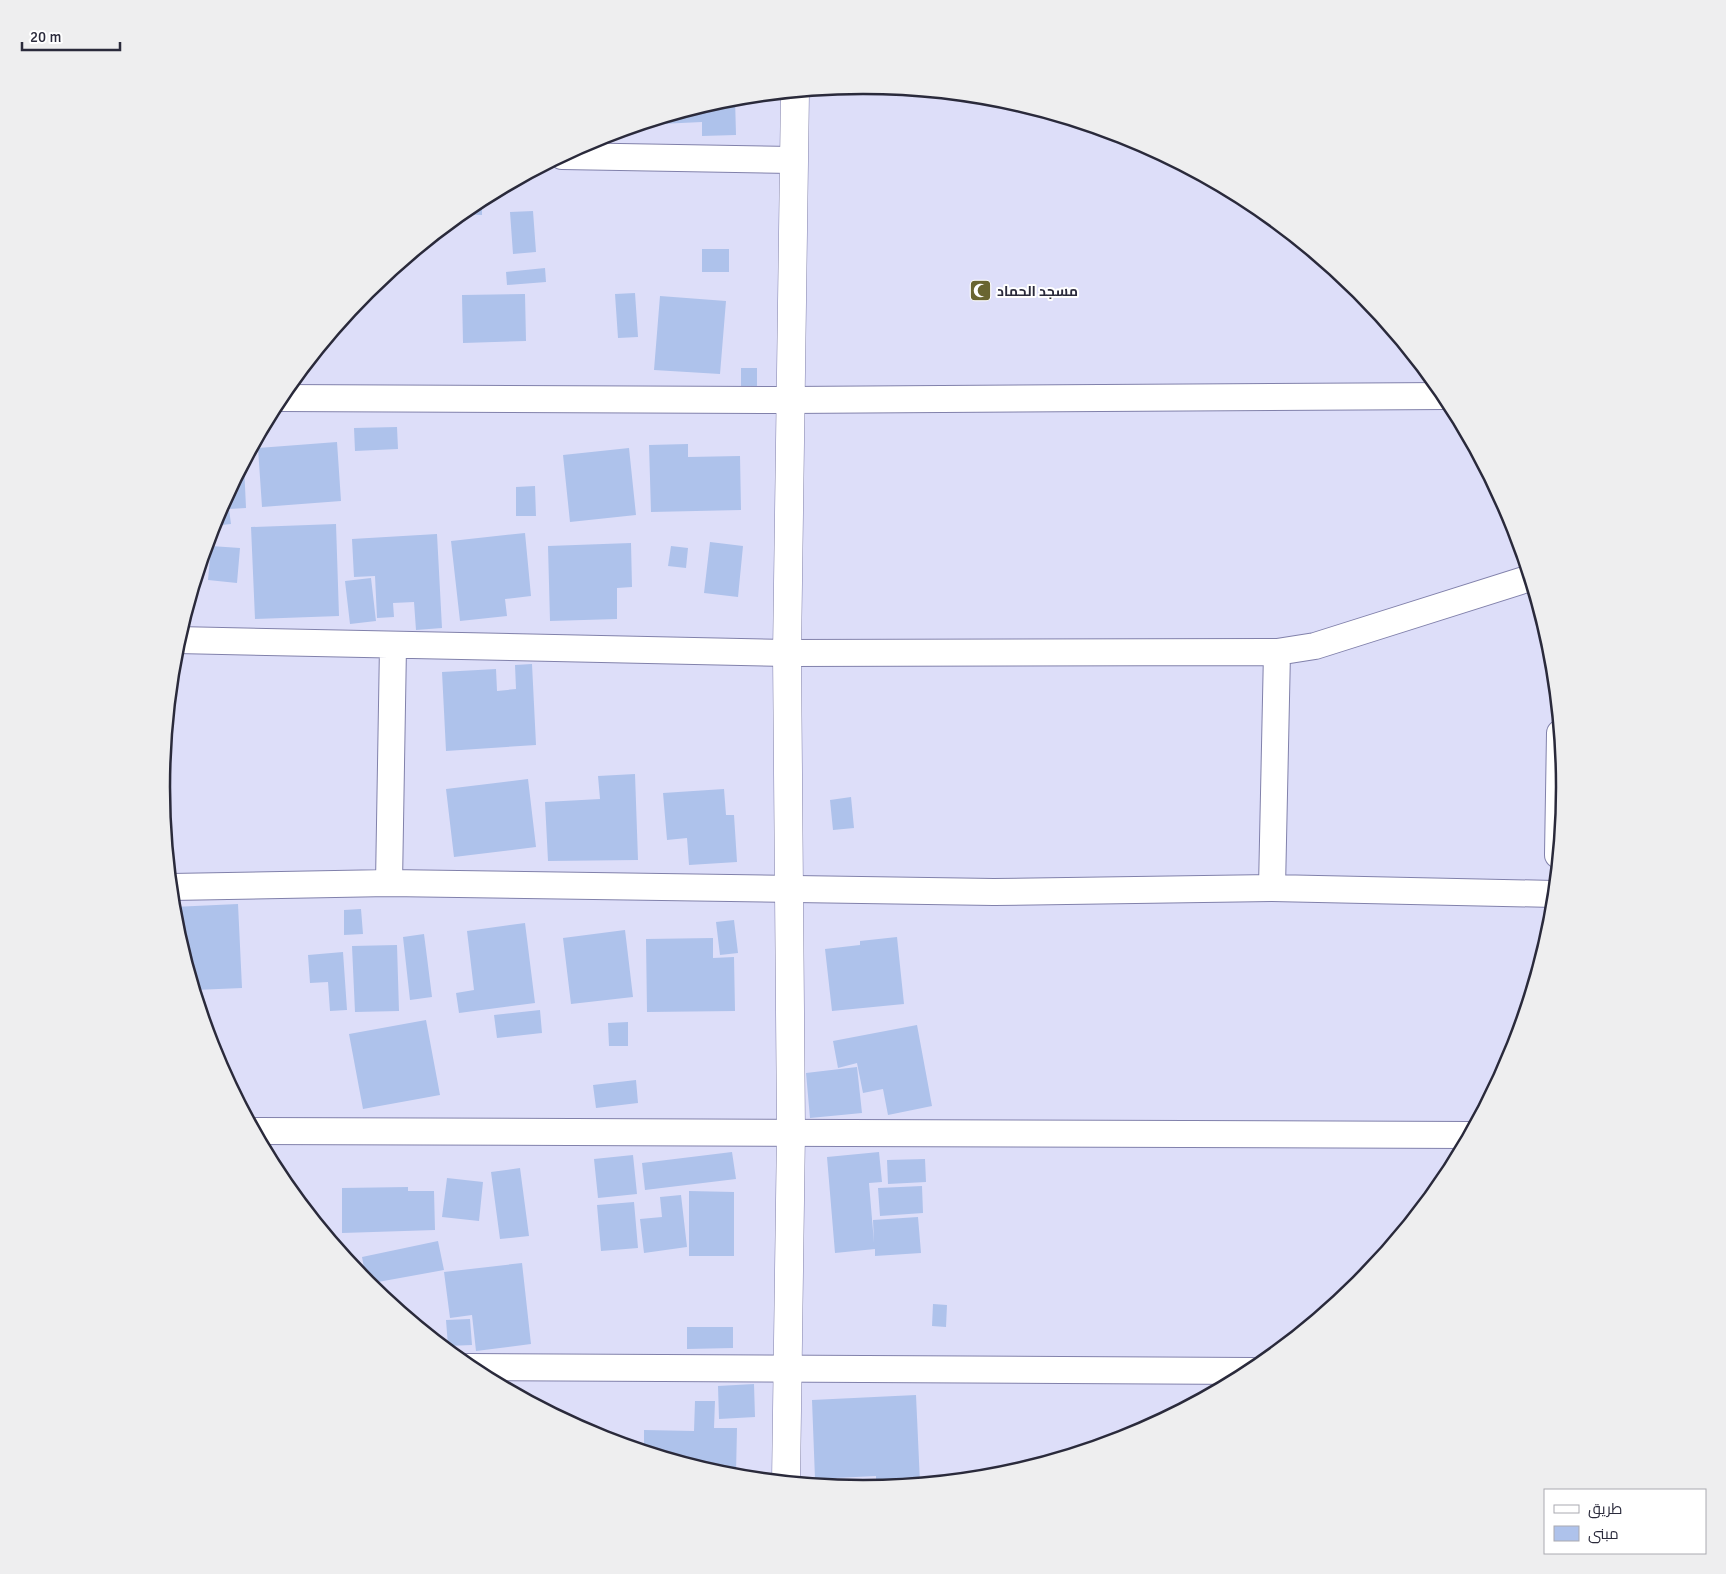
<svg xmlns="http://www.w3.org/2000/svg" width="1726" height="1574" viewBox="0 0 1726 1574" font-family="Signika,Cairo,sans-serif">
  <rect width="100%" height="100%" fill="#dddef9"/>
  <!-- building -->
  <path fill="#aec2eb" d="M726 98H735L736 135 702 136V122L660 124 659 119Z
    M482 198V215L463 214 473 203Z
    M533 211 536 252 513 254 510 212Z
    M702 249H729V272H702Z
    M545 268 546 282 507 285 506 272Z
    M635 293 638 337 618 338 615 294Z
    M525 294 526 341 463 343 462 295Z
    M660 296 726 301 720 374 654 370Z
    M741 368H757V388L741 389Z
    M397 427 398 449 355 451 354 428Z
    M337 442 341 501 262 507 258 448Z
    M688 444V457L740 456 741 510 651 512 649 445Z
    M629 448 636 515 570 522 563 455Z
    M244 464 246 508 229 509 231 524 212 526 219 510 226 509H219Z
    M535 486 536 516H516V487Z
    M336 524 339 616 255 619 251 527Z
    M525 533 531 596 505 599 507 616 460 621 451 541Z
    M437 534 442 628 416 630 414 602 393 603 394 617 377 618 375 576 354 577 352 539Z
    M710 542 743 546 738 597 704 593Z
    M631 543 632 587 617 588V619L550 621 548 546Z
    M211 546 240 548 237 583 208 580Z
    M671 546 688 548 686 568 668 566Z
    M371 578 376 621 350 624 345 581Z
    M532 664 536 745 446 751 442 672 496 669 497 691 516 689 515 665Z
    M635 774 638 860 548 861 545 802 600 799 598 776Z
    M528 779 536 847 454 857 446 789Z
    M724 789 726 815H734L737 862 689 865 687 838 667 840 663 793Z
    M851 797 854 828 833 830 830 800Z
    M238 904 242 988 195 990 174 924 173 907Z
    M361 909 363 934 344 935V910Z
    M734 920 738 953 720 955 716 922Z
    M525 923 535 1003 459 1013 456 993 474 990 467 931Z
    M625 930 633 997 571 1004 563 938Z
    M424 934 432 997 410 1000 403 937Z
    M897 937 904 1004 832 1011 825 949 860 945V941Z
    M713 938V958L734 957 735 1011 647 1012 646 939Z
    M397 945 399 1011 355 1012 352 946Z
    M343 952 347 1010 330 1011 328 982 310 983 308 955Z
    M540 1010 542 1033 497 1038 494 1015Z
    M426 1020 440 1095 363 1109 349 1034Z
    M628 1022V1046H609L608 1023Z
    M917 1025 932 1106 888 1115 883 1089 863 1093 857 1063 838 1068 833 1041Z
    M857 1067 862 1113 810 1118 806 1073Z
    M636 1080 638 1103 596 1108 593 1085Z
    M732 1152 736 1179 645 1190 642 1163Z
    M879 1152 882 1182 869 1183 874 1243 873 1220 918 1217 921 1253 875 1256V1249L835 1253 827 1157Z
    M633 1155 637 1194 598 1198 594 1159Z
    M925 1159 926 1182 888 1184 887 1160Z
    M520 1168 529 1236 500 1239 491 1172Z
    M447 1178 483 1182 479 1221 442 1217Z
    M922 1186 923 1213 880 1216 878 1188Z
    M408 1187V1191H434L435 1230 342 1233V1188Z
    M689 1191 734 1192V1256H689Z
    M681 1195 687 1247 644 1253 640 1219 662 1217 660 1197Z
    M634 1202 638 1248 601 1251 597 1205Z
    M438 1241 444 1270 367 1284 362 1257Z
    M522 1263 531 1344 476 1351 472 1315 450 1318 444 1272Z
    M933 1304 947 1305 946 1327 932 1326Z
    M470 1319 472 1345 448 1346 446 1320Z
    M687 1327H733V1348L687 1349Z
    M754 1384 755 1417 719 1419 718 1386Z
    M916 1395 920 1483 876 1488V1476L815 1479 812 1400Z
    M695 1401H715L714 1428H737L736 1474H721L644 1451V1430L694 1431Z"/>
  <g fill="none" stroke-linecap="round" stroke-linejoin="round">
    <defs>
      <path id="street" d="M562 156 792 160
        M279 398 789 400 1446 396
        M177 640 787 653 1277 652 1315 646 1530 578
        M1558 855 1560 733
        M389 883 393 646
        M171 887 389 883 994 892 1272 888 1554 894
        M1272 888 1277 652
        M255 1131 1469 1135
        M468 1367 1252 1371"/>
      <path id="secondary" d="M786 1481 791 1131 787 653 795 92"/>
    </defs>
    <!-- street casing -->
    <use href="#street" stroke="#8181ab" stroke-width="28"/>
    <!-- secondary casing -->
    <use href="#secondary" stroke="#8181ab" stroke-width="29"/>
    <!-- street -->
    <use href="#street" stroke="#fff" stroke-width="26"/>
    <!-- secondary -->
    <use href="#secondary" stroke="#fff" stroke-width="28"/>
  </g>
  <!-- icons -->
  <defs>
    <symbol id="mosque-square" viewBox="-11 -11 22 22"><rect x="-9" y="-9" width="18" height="18" rx="4" fill="#696531" stroke="#fff"/><path d="M3.5-4.9A6 6 0 1 0 3.5 4.9A5 5 0 1 1 3.5-4.9Z" fill="#fff"/></symbol>
  </defs>
  <g fill-rule="evenodd">
    <use href="#mosque-square" x="968" y="278" width="25" height="25"/>
  </g>
  <g text-anchor="middle" dominant-baseline="central" stroke-width="4" stroke-linejoin="round" paint-order="stroke">
    <!-- poi labels -->
    <g font-size="14" font-weight="bold" fill="#2a2a3b" stroke="#fff" text-anchor="start">
      <text x="997" y="291">مسجد الحماد</text>
    </g>
  </g>
  <!-- crop -->
  <path d="M0 0H1726V1574H0ZM170 787a693 693 0 1 1 1386 0a693 693 0 1 1-1386 0Z" fill="#eeeeef" fill-rule="evenodd"/>
  <path fill="none" stroke="#2a2a3b" stroke-width="2.5" d="M170 787a693 693 0 1 1 1386 0a693 693 0 1 1-1386 0Z"/>
  <!-- legend -->
  <rect x="1544" y="1489" width="162" height="65" fill="#ffffff" stroke="#aaaab1"/>
  <rect x="1554" y="1505" width="25" height="8" fill="#ffffff" stroke="#aaaab1"/>
  <text x="1588" y="1514" font-size="15" fill="#2a2a3b">طريق</text>
  <rect x="1554" y="1526" width="25" height="15" fill="#aec2eb" stroke="#aaaab1"/>
  <text x="1588" y="1539" font-size="15" fill="#2a2a3b">مبنى</text>
  <!-- scale -->
  <path d="M22 42v8h98v-8" fill="none" stroke="#2a2a3b" stroke-width="2.5"/>
  <text x="30" y="42" font-size="15" fill="#2a2a3b" stroke="#ffffff" stroke-width="4" paint-order="stroke">20 m</text>
</svg>
